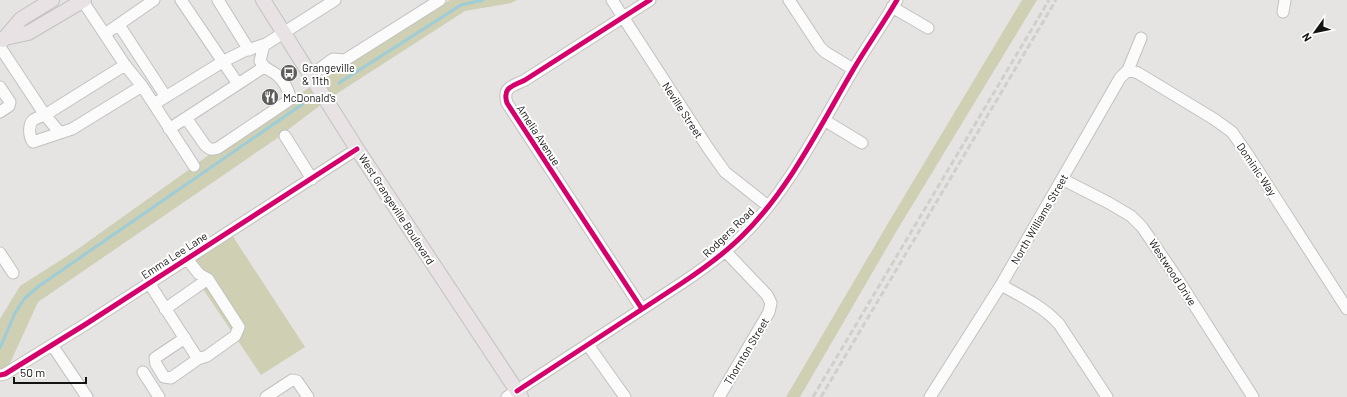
<svg xmlns="http://www.w3.org/2000/svg" width="1347" height="397" viewBox="0 0 1347 397" font-family="Barlow,sans-serif">
  <rect width="100%" height="100%" fill="#e5e4e2"/>
  <!-- green -->
  <path fill="#cecfb3" d="M450 0H517L511 3 465 11 327 100 276 139 38 302 5 374 0 382V319L20 286 75 251 194 166 218 148 288 101Z
    M1022 0H1037L896 232 800 397H786L887 225Z
    M230 232 305 347 261 375 184 261Z"/>
  <g fill="none" stroke-linecap="round" stroke-linejoin="round">
    <!-- stream -->
    <path stroke="#9eccd7" stroke-width="3" d="M339 83 461 5 483 0
      M0 348 15 313 24 299 39 286 307 101"/>
    <defs>
      <path id="minor" d="M82 0 125 65 142 86 194 166
        M218 0 249 50
        M612 0 708 148 725 172 768 206
        M789 0 820 47 825 52 853 69
        M892 7 928 28
        M1283 12 1285 0
        M119 25 166 97
        M105 34 154 0
        M0 47 45 115 125 65
        M1128 70 1138 73 1214 119 1232 132 1248 155 1347 309
        M311 75 333 59 345 60 440 0
        M238 84 264 67
        M0 87 10 102 9 106 0 112
        M154 104 224 61 244 51 266 44 335 0
        M186 118 205 145C210 150 212 150 218 148L288 101 290 98C289 90 283 80 277 75 270 69 266 71 260 61L264 45
        M824 120 862 143
        M169 129 238 84 181 0
        M60 133 45 115C42 116 36 118 33 120 28 125 29 137 33 142L72 129 142 86
        M285 136 312 179
        M1062 179 1109 203 1131 216 1142 227 1175 275 1253 397
        M0 253 13 273
        M149 283 198 359 207 356 235 336 239 327 208 279 199 274 187 259
        M1001 285C1021 296 1044 307 1059 324L1107 397
        M165 309 208 279
        M642 309 507 103C502 87 513 86 525 80L650 0
        M185 338 155 358 156 364 164 377 171 378 198 359
        M52 345 87 397
        M588 345 625 397
        M143 372 159 397
        M0 375 5 374 86 324 357 149
        M266 397 292 380 297 381 308 397
        M507 397 682 283C703 269 724 254 742 236 789 190 820 126 853 70 867 46 883 24 897 0
        M719 397 769 312 771 303 767 295 725 251
        M930 397 1001 285 1120 78 1128 70 1141 38"/>
      <path id="major" d="M263 0 357 149 521 397
        M5 38 28 33 84 0
        M3 40 21 19 52 0"/>
    </defs>
    <!-- minor casing -->
    <use href="#minor" stroke="#c1c1bf" stroke-width="13"/>
    <!-- major casing -->
    <use href="#major" stroke="#c2c2c1" stroke-width="16"/>
    <!-- minor -->
    <use href="#minor" stroke="#fbfbfb" stroke-width="11"/>
    <!-- major -->
    <use href="#major" stroke="#e8e2e5" stroke-width="14"/>
    <!-- rail -->
    <path stroke="#d0cfce" stroke-width="3" stroke-dasharray="6 3" stroke-linecap="butt" d="M813 397 1049 0
      M821 397 1056 0"/>
    <defs>
      <path id="cycleway" d="M642 309 507 103C502 87 513 86 525 80L650 0
        M0 375 5 374 86 324 357 149
        M517 391 682 283C703 269 724 254 742 236 789 190 820 126 853 70 867 46 883 24 897 0"/>
    </defs>
    <!-- cycleway casing -->
    <use href="#cycleway" stroke="#fff" stroke-width="8"/>
    <!-- cycleway -->
    <use href="#cycleway" stroke="#d6006c" stroke-width="5"/>
  </g>
  <!-- icons -->
  <defs>
    <symbol id="bus-disc" viewBox="-11 -11 22 22"><circle r="9.5" fill="#5c5c5b" stroke="#fff"/><path d="M-5-6H5V4H4V6H2V4H-2V6H-4V4H-5ZM-3.5-4V0h7V-4ZM-3.5 1.2v1.5H-2V1.2ZM2 1.2v1.5H3.5V1.2Z" fill="#fff"/></symbol>
    <symbol id="restaurant-disc" viewBox="-11 -11 22 22"><circle r="9.5" fill="#5c5c5b" stroke="#fff"/><path d="M-5-6h1v4h1v-4h1v4h1v-4h1v5L-1.5 .5V6h-2V.5L-5-1ZM5-6V6H3V1.5H1.5Q1.5-4 5-6Z" fill="#fff"/></symbol>
  </defs>
  <g fill-rule="evenodd">
    <use href="#bus-disc" x="279" y="63" width="20" height="20"/>
    <use href="#restaurant-disc" x="260" y="87" width="20" height="20"/>
  </g>
  <g text-anchor="middle" dominant-baseline="central" stroke-width="4" stroke-linejoin="round" paint-order="stroke">
    <!-- poi labels -->
    <g font-size="11" fill="#131312" stroke="#fff" text-anchor="start">
      <text x="302" y="67">Grangeville<tspan x="302" dy="13">&amp; 11th</tspan></text>
      <text x="283" y="97">McDonald's</text>
    </g>
    <!-- street labels -->
    <g font-size="11" fill="#131312" stroke="#fff">
      <text transform="translate(683 110) rotate(57)">Neville Street</text>
      <text transform="translate(539 135) rotate(57)">Amelia Avenue</text>
      <text transform="translate(1257 169) rotate(56)">Dominic Way</text>
      <text transform="translate(397 209) rotate(57)">West Grangeville Boulevard</text>
      <text transform="translate(1039 219) rotate(-60)">North Williams Street</text>
      <text transform="translate(728 232) rotate(-44)">Rodgers Road</text>
      <text transform="translate(174 255) rotate(-33)">Emma Lee Lane</text>
      <text transform="translate(1173 272) rotate(57)">Westwood Drive</text>
      <text transform="translate(746 351) rotate(-59)">Thornton Street</text>
    </g>
  </g>
  <!-- north arrow -->
  <g transform="translate(1315 32) rotate(237)" stroke="#ffffff" stroke-width="3" paint-order="stroke">
  <path d="M0-3L7 15L0 10L-7 15Z" fill="#131312"/>
  <text y="-6" font-size="11" font-weight="bold" text-anchor="middle" fill="#131312">N</text>
  </g>
  <!-- scale -->
  <path d="M14 377v6h72v-6" fill="none" stroke="#131312" stroke-width="2"/>
  <text x="20" y="377" font-size="12" fill="#131312" stroke="#ffffff" stroke-width="3" paint-order="stroke">50 m</text>
</svg>
